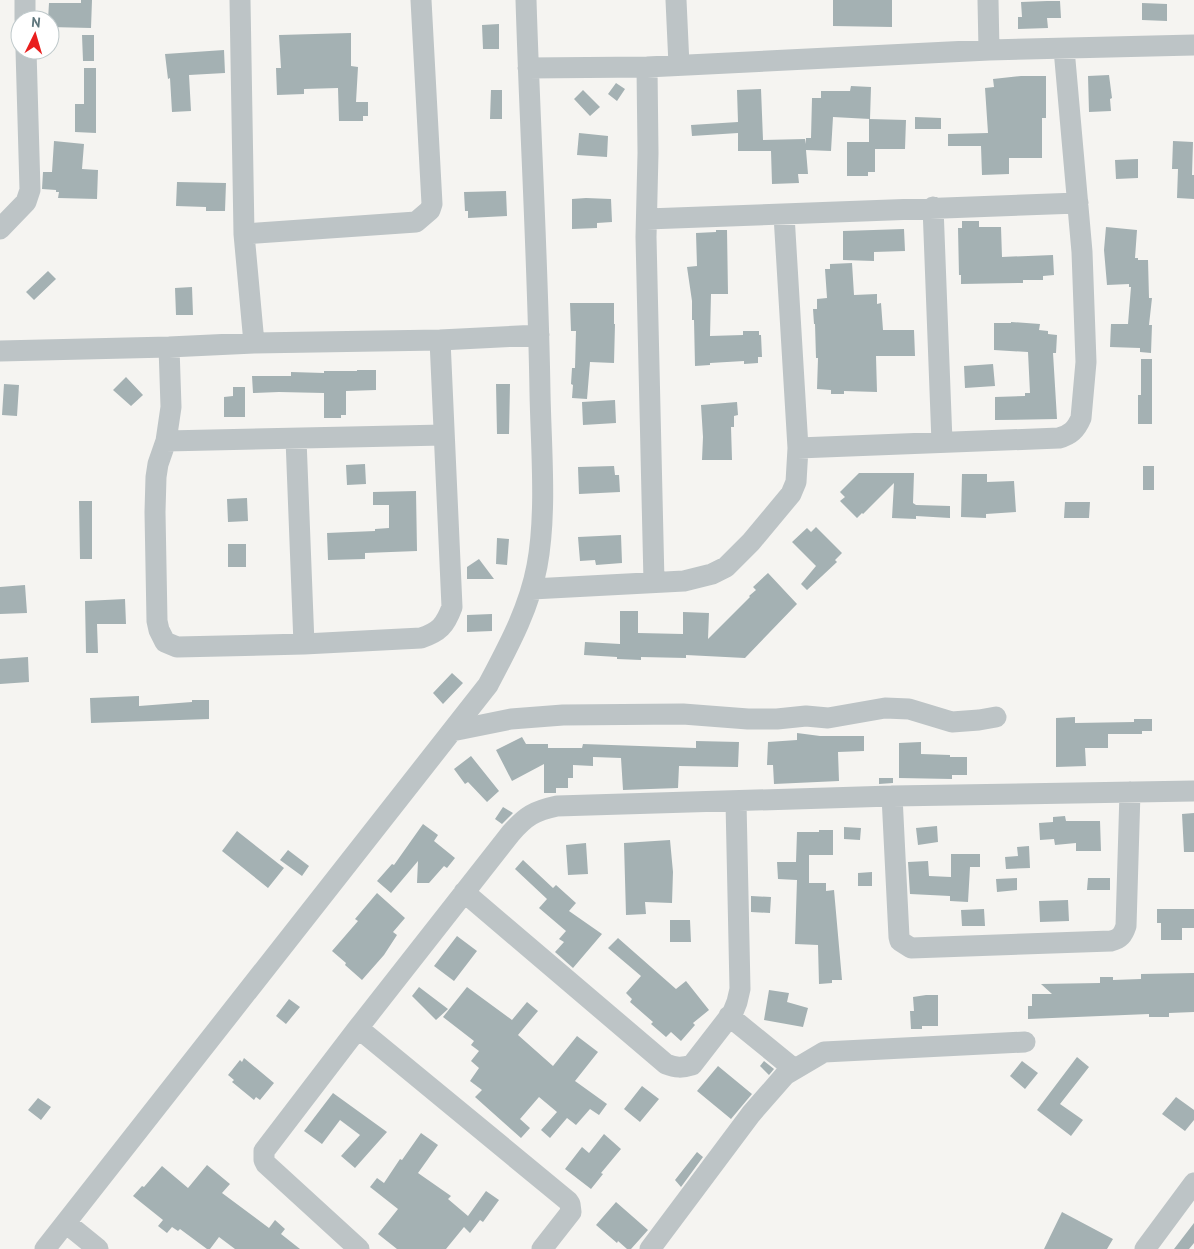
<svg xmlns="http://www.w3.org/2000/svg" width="1194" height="1249" viewBox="0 0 1194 1249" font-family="'PT Sans',sans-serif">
  <rect width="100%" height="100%" fill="#f5f4f1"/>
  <!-- building -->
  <path fill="#a4b1b3" d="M81 0H92L91 28 50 27V20H48L49 3H81Z
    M833 0H892V27L833 26Z
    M1047 1H1060L1061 18H1047L1048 28 1018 29V17H1022L1021 2Z
    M1142 3 1167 4V21L1142 20Z
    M499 24V49H483L482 25Z
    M351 33V66L358 67 356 102H368V116H363V121H339L338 88 304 89V94L277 95 276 68H281L279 35Z
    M82 35H94V61H83Z
    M224 50 225 73 189 75 191 111 172 112 170 78 168 79 165 54Z
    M84 68H96V133L75 132V104H84Z
    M1109 75 1112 98 1110 99 1111 111 1089 112 1088 76Z
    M1021 76H1046V118H1042V158H1009V174L982 175 981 146H948V134L988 133 985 88 994 87 993 79Z
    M616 83 625 89 617 101 608 94Z
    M851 86 871 87 870 119 833 117 831 151 806 150 808 174H798L799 183 772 184 771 151H738V133L692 136 691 125 738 122 737 90 761 89 763 140 805 139 806 144V138H811L812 98H821V91H850Z
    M491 90H502V119H490Z
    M583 90 600 107 590 116 574 99Z
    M915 117 941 118V129H915Z
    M869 119 906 120 905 149H875V172H868V176H847V142H869Z
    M579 133 608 136 607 157 577 155Z
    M54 141 84 144 82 169 98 170 97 199 58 198 59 192H56V190L42 189 43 172H52Z
    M1173 141 1193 142 1192 175H1194V199L1177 198 1178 169H1172Z
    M1138 159V178L1116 179 1115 160Z
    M177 182 226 183 225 211H206V207L176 206Z
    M506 191 507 216 468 218V211H465L464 192Z
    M586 198 611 199 612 222 597 223V228L572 229V199Z
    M962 221H979V227H1001L1002 257 1053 255 1054 275 1043 276V280H1023V283L961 284V275H959L958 228H962Z
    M1106 227 1137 230 1135 258H1138V260H1148L1149 298H1152L1149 325H1152L1151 353 1140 352V348L1110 347 1111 324H1128L1131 287H1129V284L1107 285 1104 250Z
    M904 229 905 251 874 252V261L843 260V231Z
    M716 230H727L728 294H711L710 336 743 335V331H759V335H761L762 357H758V363L744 364V361L710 363V365L695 366 694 320H692V301L687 267 697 266 696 233 716 232Z
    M852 263 854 295 877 294V304L881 303 883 330H914L915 356H876L877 392 844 391V394H831V390L817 389 818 358H816L815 324H814L813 309H817V299L827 298 825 269H830V264Z
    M48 271 56 279 34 300 26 292Z
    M192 287 193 315H176L175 288Z
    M570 303H614V324H615L614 363 590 362 587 399 572 398 573 385 571 384 572 368H575L576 331H571Z
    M1011 322 1040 324 1039 330 1048 331V334L1057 335 1056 353H1053L1057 419 995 420V397L1025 396V393H1030L1028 352 994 350V323H1011Z
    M1141 359H1152V424H1138V395H1141Z
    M993 364 995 386 965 388 964 366Z
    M357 370H376V390L346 391V415H341V418H324V393L279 392 253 393 252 376H291V372L324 373V371H357Z
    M126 377 143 395 131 406 113 390Z
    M4 384 19 385 17 416 2 415Z
    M496 384H510L509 434H497Z
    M233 387H245V417H224V397L233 396Z
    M615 400 616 423 583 425 582 402Z
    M737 402 738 415 734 416V427H731L732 460H702L703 437 701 405Z
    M365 464 366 484 347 485 346 465Z
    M614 466 615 475H619L620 492 579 494 578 467Z
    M1143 466H1154V490H1143Z
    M859 473H914L913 503 916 505 950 506V518L916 516V519L892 518 894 483 863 514 862 513 857 518 840 501 845 497 840 492Z
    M962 474H987V482L1014 481 1016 512 986 514V518L961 517Z
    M416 491 417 551 365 553V559L328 560 327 533 375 531V529L389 528V505H373V492Z
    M247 498 248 521 228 522 227 499Z
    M79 501H92V559H80Z
    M1065 502H1090L1089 518H1064Z
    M816 527 842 553 835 560 837 562 807 590 801 584 816 566 792 542 807 528 811 532Z
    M621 535 622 563 596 565 595 560 580 561 578 537Z
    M497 538 509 539 507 565 496 564Z
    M228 544H246V567H228Z
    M479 559 494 579H467V567Z
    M768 573 797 604 745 658 686 655V658L641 657V660L617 659V657L584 655 585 642 620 644V611H638V633L683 634V612L709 613 708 639 750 597 749 596 756 590 753 587Z
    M25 585 27 613 0 614V587Z
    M125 599 126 624H97L98 653H86L85 601Z
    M492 614V631L467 632V615Z
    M28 657 29 682 0 684V659Z
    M452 673 463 683 443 704 433 693Z
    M139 696V706L192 702V700H209V719L91 723 90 698Z
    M1075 717V723L1134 722V719H1152V731H1142V734H1108V748H1085L1086 766 1056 767V718Z
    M797 733 820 736H864V751L838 752 839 781 774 784 773 765H767L768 742 797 740Z
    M522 737 526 744H548V748H582L583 744 696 748V741L739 742 738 767 679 766 678 788 623 790 621 758 593 757V766L573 765V778H568V788H556V793H544V764L512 781 496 750Z
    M921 742V754L950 755V757H967V775H952V779L899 778V743Z
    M471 756 499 791 487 802 468 782 465 784 454 769Z
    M879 778H893V783L879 784Z
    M503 807 513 813 502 824 495 819Z
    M1194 813V852H1184L1182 814Z
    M1065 816 1066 821H1100L1101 851H1076V843L1055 845 1054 839 1040 840 1039 823 1053 822V817Z
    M423 824 438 835 434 841 455 858 447 868 444 866 429 883H417L418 861 391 893 377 881 392 864 394 865Z
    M937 826 938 842 918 845 916 828Z
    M844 827 861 828 860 840 844 839Z
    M819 830H833V855H809V883H826V891L834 890 842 980H832V983L819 984 818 945 795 944 797 880 778 879 777 862H796L797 832H819Z
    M237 831 284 868 268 888 222 851Z
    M670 840 673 872 672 903 645 902 646 914 626 915 624 843Z
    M586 843 588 874 568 875 566 845Z
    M1029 846 1030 868 1006 869 1005 857 1018 856 1017 847Z
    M288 850 309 866 302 876 280 860Z
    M951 854H980V867H970L968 902 950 901V896L910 894 908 862 928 861 929 876 951 877Z
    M523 860 553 888 556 885 576 903 569 911 602 934 573 968 555 952 564 942 559 939 566 931 539 908 547 899 515 869Z
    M872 872V886H858V873Z
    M1017 878V890L997 892 996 879Z
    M1088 878H1110V890H1087Z
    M377 893 405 918 393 932 397 935 384 955 362 980 345 965 346 963 332 951 358 921 355 919Z
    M751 896 771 897 770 913 751 912Z
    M1068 900 1069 921 1040 922 1039 901Z
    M984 909 985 926H962L961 910Z
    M1157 909H1194V928H1182V940H1161V923H1157Z
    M670 920H690L691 942H670Z
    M457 936 477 951 454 981 434 966Z
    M618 938 676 989 686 981 709 1010 693 1023 695 1025 681 1041 671 1032 666 1037 651 1024 653 1022 630 1002 632 999 626 993 641 976 608 948Z
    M1194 973V1012L1169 1013V1017H1149V1014L1028 1019V1006H1032V994H1052L1041 984 1100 983V977H1113V980L1141 979V974Z
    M419 987 448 1009 436 1020 412 996Z
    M467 987 512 1020 527 1002 538 1011 518 1035 553 1066 577 1036 598 1052 575 1081 607 1104 599 1115 590 1109 576 1125 567 1118 550 1138 541 1130 557 1112 539 1097 520 1119 530 1128 521 1138 475 1097 482 1090 470 1081 479 1068 471 1061 479 1051 471 1045 474 1041 443 1017Z
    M769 990 789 993 787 1002 808 1008 803 1027 764 1020Z
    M926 995H938V1026H922V1029H911L910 1011H914L913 997Z
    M289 999 300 1007 286 1024 276 1016Z
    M1077 1057 1089 1067 1060 1104 1083 1120 1071 1136 1037 1110Z
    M244 1058 274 1083 260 1100 256 1097 254 1100 232 1082 234 1080 228 1075 240 1060 242 1062Z
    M764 1061 774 1069 769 1075 760 1066Z
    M1022 1061 1038 1073 1025 1089 1010 1076Z
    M718 1066 752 1094 731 1119 697 1091Z
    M642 1086 659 1099 640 1122 624 1109Z
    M333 1093 387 1132 355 1168 341 1156 360 1135 340 1120 322 1144 304 1131Z
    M1176 1097 1194 1110V1120L1185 1131 1162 1114Z
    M38 1098 51 1107 41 1120 28 1110Z
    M421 1133 438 1145 418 1173 451 1196 448 1199 468 1216 486 1191 499 1200 483 1222 480 1220 470 1233 464 1227 446 1249H397L378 1234 398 1209 370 1187 377 1178 384 1183 400 1159 402 1160Z
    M604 1134 621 1149 601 1173 603 1174 591 1189 565 1169 582 1147 589 1153Z
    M697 1152 703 1157 681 1187 675 1180Z
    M207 1165 230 1184 222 1193 269 1228 275 1220 285 1229 281 1234 300 1249H235L219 1237 210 1249H207L180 1229 178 1231 172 1227 167 1233 158 1226 163 1220 133 1196 142 1186 144 1187 162 1166 188 1188Z
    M616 1202 648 1230 631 1249H627L618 1241 617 1243 596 1225Z
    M1062 1212 1113 1239 1107 1249H1044Z
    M1194 1223V1243L1189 1249H1174Z"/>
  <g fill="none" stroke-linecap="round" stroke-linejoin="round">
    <!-- minor -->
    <path stroke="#bdc4c6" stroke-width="21" d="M25 0V20
      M240 0 244 234 254 343
      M676 0 679 65
      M988 0 989 50
      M647 67 648 153 646 237 654 582
      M528 68 647 67 989 50 1194 45
      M933 207 942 442
      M647 219 1078 203
      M0 229 26 202 30 190 26 50
      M244 234 416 222 430 210 432 204 421 0
      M169 347 171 407 166 441 158 464 156 477 155 512 157 621 159 630 165 642 177 647 304 644 421 638C439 632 445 626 452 607L440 340
      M0 351 169 347 254 343 440 340 539 335
      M296 439 304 644
      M166 441 444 435
      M798 448 1059 438C1070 435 1076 430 1081 418L1086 362 1082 252 1064 49
      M532 589 684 581 712 574 726 567 751 542 791 494 796 482 798 448 784 215
      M452 731 511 719 563 715 683 714 748 719H777L806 716 828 718 885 708 909 709 952 722 979 720 996 717
      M892 796 899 937 900 941 911 948 1111 941C1120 939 1123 935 1126 926L1130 792
      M464 892 666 1064C676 1068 682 1068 692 1065L733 1012 737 1002 740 989 736 802
      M729 1016 794 1069
      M358 1028 568 1201 570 1204 571 1212 542 1249
      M66 1223 98 1249
      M45 1249 488 685C508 647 529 609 537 566 547 513 541 447 540 393 538 262 530 131 526 0
      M359 1249 266 1164 264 1160V1151L358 1028 511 833C526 816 534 811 557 806L892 796 1194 791
      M650 1249 751 1114 785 1075 824 1052 1025 1042
      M1145 1249 1194 1183"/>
  </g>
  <!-- north arrow -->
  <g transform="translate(35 35) rotate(5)"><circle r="24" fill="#ffffff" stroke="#bfc9cb"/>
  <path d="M0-4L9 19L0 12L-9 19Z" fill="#e91e1d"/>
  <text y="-8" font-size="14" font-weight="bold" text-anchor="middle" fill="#5f777d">N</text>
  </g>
</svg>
